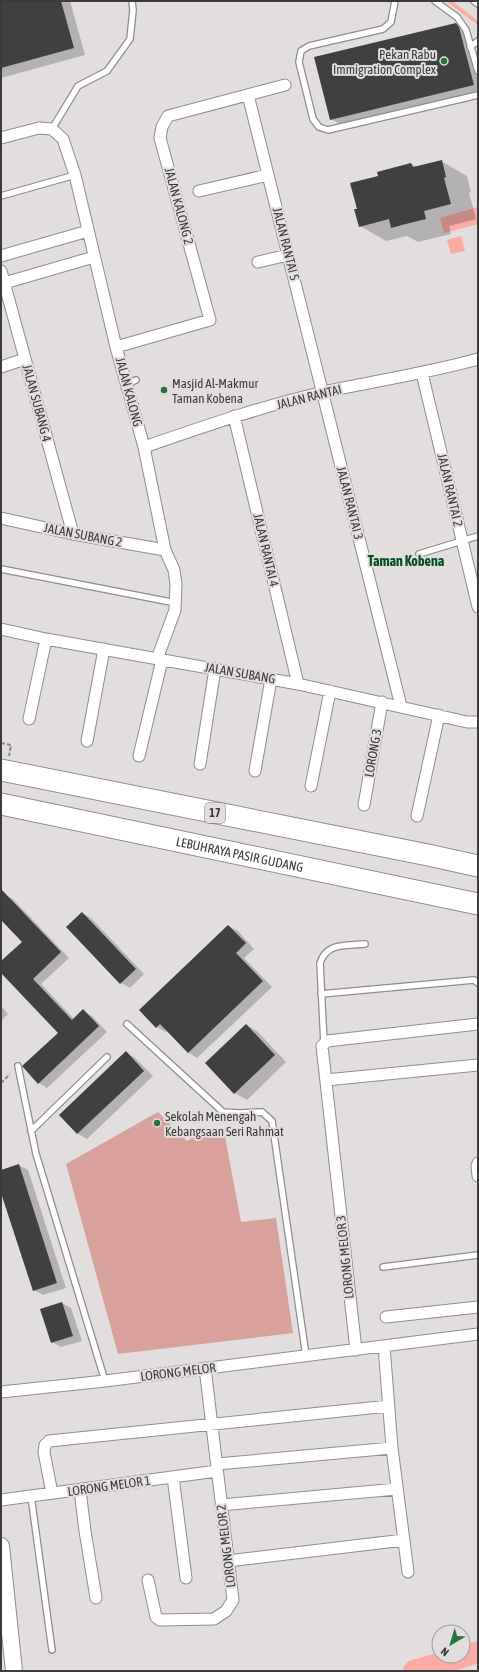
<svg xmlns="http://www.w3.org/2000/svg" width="479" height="1672" viewBox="0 0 479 1672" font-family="'Asap Condensed',sans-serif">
  <rect width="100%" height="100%" fill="#e2dede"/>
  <!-- green -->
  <path fill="#d9a19c" d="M158 1112 187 1141 208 1129 224 1131 241 1222 276 1218 293 1333 118 1354 66 1164Z"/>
  <!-- water -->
  <path fill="#fbaba4" d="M478 207V224L444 233 440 218Z
    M461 236 465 251 451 254 447 240Z"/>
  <!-- shadow -->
  <path fill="#0003" d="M1 1H70L85 55 1 78Z
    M456 24 468 31 471 35 478 63V93L343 126 331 119Z
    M441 161 467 176 471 192 469 193 476 219 449 226 451 234 418 242 407 236 386 241 360 226 358 210 379 177 411 164 417 167Z
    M4 894 13 899 69 958 41 984 74 1019 83 1011 92 1016 107 1032 47 1088 39 1083 59 1033 1 971V963L23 942 1 919V897Z
    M82 913 91 918 144 974 130 988 121 983Z
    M229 926 238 931 254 949 244 958 272 987 197 1058 188 1052 167 1030 166 1032 157 1027Z
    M1 1006 8 1014 1 1021Z
    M247 1025 258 1032 286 1062 247 1100 235 1093Z
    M127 1053 135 1058 153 1076 87 1139 78 1134 60 1115Z
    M19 1165 28 1170 66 1288 43 1295 34 1290 1 1190V1171Z
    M62 1303 71 1308 82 1341 61 1347 52 1342Z"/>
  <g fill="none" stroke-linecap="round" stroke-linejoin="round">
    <!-- stream -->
    <path stroke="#fbaba4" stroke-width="3.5" d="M449 1 478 23"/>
    <!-- river -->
    <path stroke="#fbaba4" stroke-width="22" d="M414 1671 478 1652"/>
  </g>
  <!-- building -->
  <path fill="#3f413f" d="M1 1H61L74 48 1 68Z
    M456 23 459 27 474 85 330 120 314 57Z
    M442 160 446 177 444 178 451 204 424 211 426 219 402 225 391 228 389 219 359 227 354 209H357L350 183 378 176 377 172 411 163 413 167Z
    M1 889 61 952 33 979 72 1020 83 1009 99 1026 38 1084 22 1066 58 1033 1 973V961L22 942 1 920Z
    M82 912 136 969 120 984 66 927Z
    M228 925 246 943 236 953 263 981 188 1053 160 1024 156 1028 139 1010Z
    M246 1024 275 1055 234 1094 205 1063Z
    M126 1051 144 1071 77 1134 59 1115Z
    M19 1164 57 1283 33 1291 1 1193V1170Z
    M62 1302 73 1336 51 1343 40 1309Z"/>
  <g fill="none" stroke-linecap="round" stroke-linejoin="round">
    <defs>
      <path id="lane" d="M395 1 391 22 383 29 309 46 301 51 299 62 313 119 319 127 328 130 478 95
        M435 1 457 17 466 30 478 71
        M474 1 478 4
        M470 47 478 41
        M52 129 78 86 107 71 130 39 133 10 132 1
        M1 196 75 175
        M127 384 136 380
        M419 554 478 536
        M1 569 176 603
        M321 994 474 980 478 983
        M127 1024 223 1112 240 1113 262 1112 272 1121 306 1356
        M324 1043 320 963C327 942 346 946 365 944
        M18 1066 36 1154 105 1381
        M31 1131 107 1057
        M383 1267 478 1255
        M31 1496 52 1650"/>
      <path id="street" d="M248 95 401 706
        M1 138 39 128 52 129 63 139 75 175 116 347 144 447 165 550 174 570 176 584 175 610 157 659
        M199 191 268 175
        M1 256 88 231
        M258 262 288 255
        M1 271 73 534
        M1 284 94 257
        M116 347 210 320 160 138 162 127 168 116 285 85
        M1 367 25 359
        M422 373 478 607
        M234 416 298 684
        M144 447C203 427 262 406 324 392 375 381 427 373 478 359
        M1 518 73 534 165 550
        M1 629 46 639 298 684 467 722H478
        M29 719 46 639
        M87 741 104 649
        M139 756 162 660
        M200 764 215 669
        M255 771 271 679
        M311 786 330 691
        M364 805 382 702
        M417 816 439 715
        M326 1080 478 1065
        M478 1163 477 1166 478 1176
        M386 1317 478 1307
        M384 1346 392 1448 408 1572
        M356 1350 322 1046 327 1041 478 1024
        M1 1392 105 1381 478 1334
        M217 1464 392 1448
        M173 1477 186 1578
        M80 1490 85 1531 96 1598
        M52 1493 44 1452 45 1445 49 1441 389 1406
        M1 1500 217 1471
        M221 1505 397 1489
        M228 1561 404 1540
        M148 1580 156 1617 160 1620 214 1619 226 1611 233 1600 205 1368"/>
      <path id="secondary" d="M1 1546 14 1671"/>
      <g id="highway">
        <path d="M1 770 428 855 478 866"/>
        <path id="s1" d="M1 804 478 904"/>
      </g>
    </defs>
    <!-- lane casing -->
    <use href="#lane" stroke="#908c8c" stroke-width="8"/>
    <!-- street casing -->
    <use href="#street" stroke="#908c8c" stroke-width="13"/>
    <!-- secondary casing -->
    <use href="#secondary" stroke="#908c8c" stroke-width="18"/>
    <!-- highway casing -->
    <use href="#highway" stroke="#908c8c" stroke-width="23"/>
    <!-- path -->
    <path stroke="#8a8787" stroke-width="2" stroke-dasharray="4 2" stroke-linecap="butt" d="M1 743 11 745 9 756
      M1 1083 10 1074"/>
    <!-- lane -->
    <use href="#lane" stroke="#fff" stroke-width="5.5"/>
    <!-- street -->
    <use href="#street" stroke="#fff" stroke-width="11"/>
    <!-- secondary -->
    <use href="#secondary" stroke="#fff" stroke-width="16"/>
    <!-- highway -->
    <use href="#highway" stroke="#fff" stroke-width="21"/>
  </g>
  <!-- markers -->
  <g fill="#297240" stroke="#e2dede" stroke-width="1.5">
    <circle cx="444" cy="61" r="4"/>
    <circle cx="164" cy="390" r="4"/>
    <circle cx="157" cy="1123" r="4"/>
  </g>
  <g text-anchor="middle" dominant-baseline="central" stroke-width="4" stroke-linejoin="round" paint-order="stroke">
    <!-- shield labels -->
    <rect fill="#e2dede" stroke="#6e6b6b" stroke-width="1" x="205" y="803" width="20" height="20" rx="3"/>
    <g font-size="12" font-weight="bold" fill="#3c3a3a">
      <text x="215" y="813">17</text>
    </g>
    <!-- poi labels -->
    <g font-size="13" fill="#3c3a3a" stroke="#e2dede" text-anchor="start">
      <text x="436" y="54" text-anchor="end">Pekan Rabu<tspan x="436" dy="15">Immigration Complex</tspan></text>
      <text x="172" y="383">Masjid Al-Makmur<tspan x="172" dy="15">Taman Kobena</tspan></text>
      <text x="165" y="1116">Sekolah Menengah<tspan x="165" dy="15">Kebangsaan Seri Rahmat</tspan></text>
    </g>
    <!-- street labels -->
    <g font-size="13" fill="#3c3a3a" stroke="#e2dede">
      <text transform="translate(179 206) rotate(75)">JALAN KALONG 2</text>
      <text transform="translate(286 244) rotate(76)">JALAN RANTAI 5</text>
      <text transform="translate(129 392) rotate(75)">JALAN KALONG</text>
      <text transform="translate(309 397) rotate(-14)">JALAN RANTAI</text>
      <text transform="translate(37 403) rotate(75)">JALAN SUBANG 4</text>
      <text transform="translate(450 490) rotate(77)">JALAN RANTAI 2</text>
      <text transform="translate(350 503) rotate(76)">JALAN RANTAI 3</text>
      <text transform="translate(83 535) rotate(11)">JALAN SUBANG 2</text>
      <text transform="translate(266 550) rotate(77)">JALAN RANTAI 4</text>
      <text transform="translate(240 673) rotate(10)">JALAN SUBANG</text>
      <text transform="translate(373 753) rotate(-80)">LORONG 3</text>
      <text stroke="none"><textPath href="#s1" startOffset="244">LEBUHRAYA PASIR GUDANG</textPath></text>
      <text transform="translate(345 1257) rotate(-96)">LORONG MELOR 3</text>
      <text transform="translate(178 1372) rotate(-7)">LORONG MELOR</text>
      <text transform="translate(109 1486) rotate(-8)">LORONG MELOR 1</text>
      <text transform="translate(226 1546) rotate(-97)">LORONG MELOR 2</text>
    </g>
    <!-- neighbourhood labels -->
    <g font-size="14" font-weight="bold" fill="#014e21" stroke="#e2dede">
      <text x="406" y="561">Taman Kobena</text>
    </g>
  </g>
  <!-- border -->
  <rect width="479" height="1672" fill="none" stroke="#3c3a3a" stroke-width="4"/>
  <!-- north arrow -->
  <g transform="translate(451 1644) rotate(218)"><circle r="19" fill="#e2dede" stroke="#a09c9c"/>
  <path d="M0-3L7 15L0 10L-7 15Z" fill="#297240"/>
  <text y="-6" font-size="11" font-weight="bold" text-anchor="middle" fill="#3c3a3a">N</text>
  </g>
</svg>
